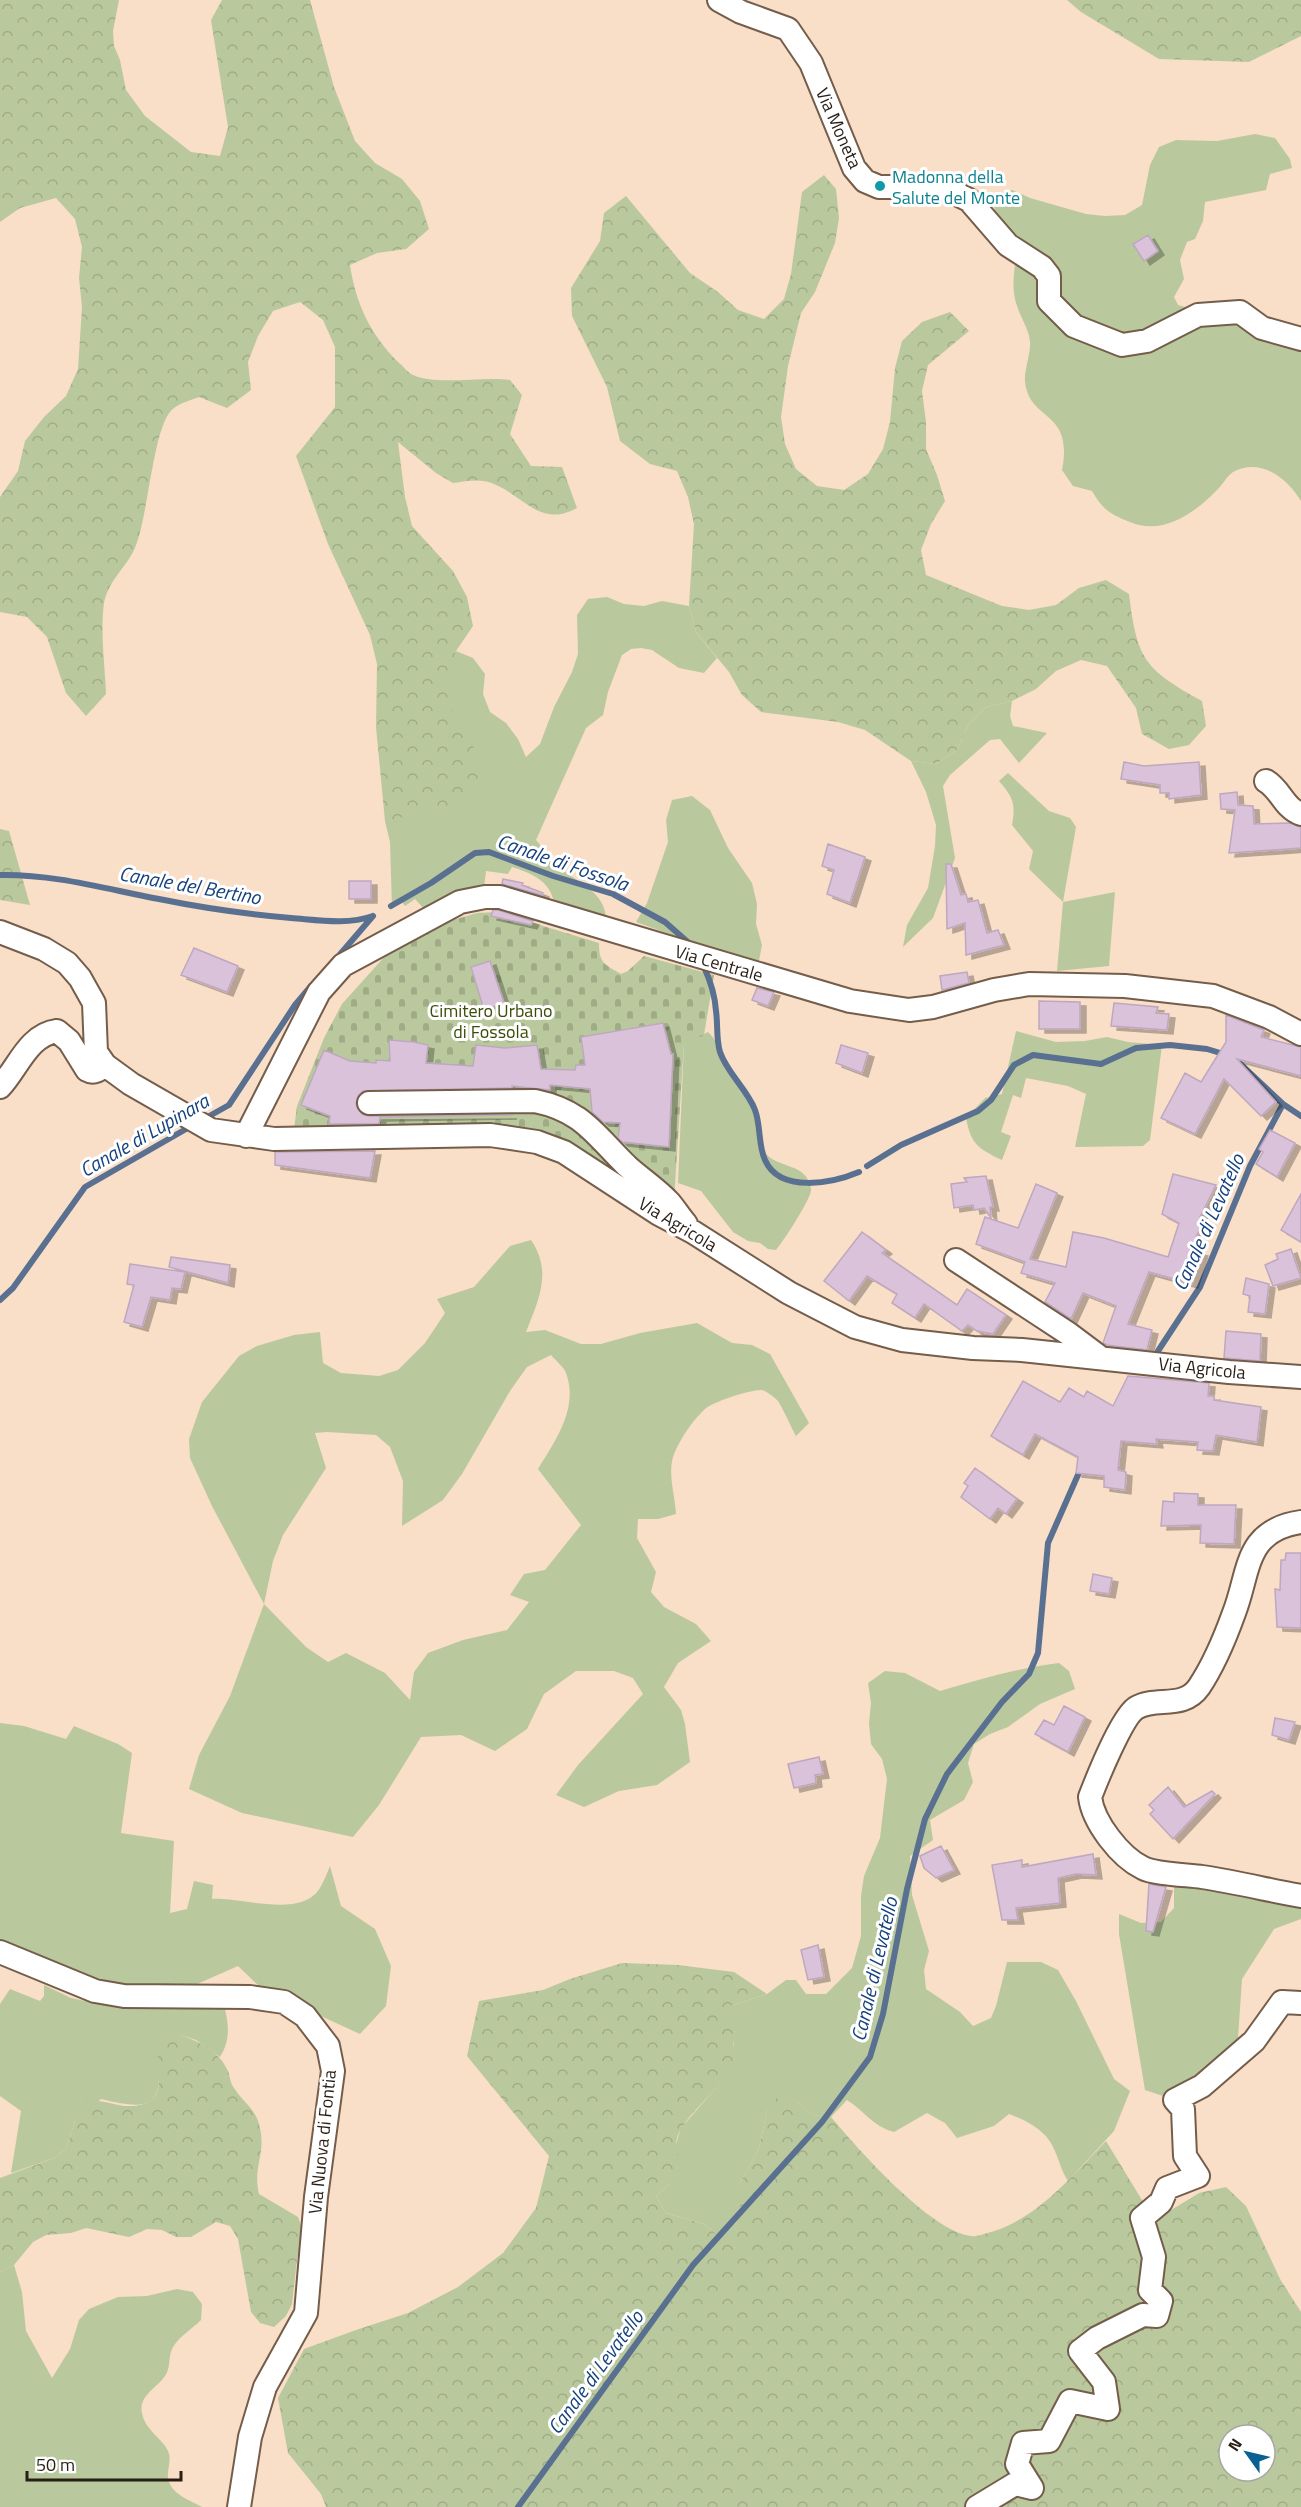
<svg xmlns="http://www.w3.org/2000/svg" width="1301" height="2507" viewBox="0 0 1301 2507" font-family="'Titillium Web',sans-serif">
  <defs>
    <pattern id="forest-crowns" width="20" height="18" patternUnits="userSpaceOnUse" patternTransform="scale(1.5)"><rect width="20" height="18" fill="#bac99d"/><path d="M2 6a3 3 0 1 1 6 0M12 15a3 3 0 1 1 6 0" fill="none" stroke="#a0ac86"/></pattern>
    <pattern id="cemetery-stones" width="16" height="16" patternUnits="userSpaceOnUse" patternTransform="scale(1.5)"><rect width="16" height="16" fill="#bac99d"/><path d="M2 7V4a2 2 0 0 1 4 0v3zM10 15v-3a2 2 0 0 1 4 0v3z" fill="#a0ac86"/></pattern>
    <filter id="shadow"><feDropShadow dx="6" dy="4" stdDeviation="0" flood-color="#0004"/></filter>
  </defs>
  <rect width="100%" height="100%" fill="#f9dec8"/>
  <!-- green -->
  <path fill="#bac99d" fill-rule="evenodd" d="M1255 134 1275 138 1290 159 1292 168 1270 174 1266 190 1205 202 1203 221 1195 239 1187 242 1180 260 1184 279 1174 297 1178 305 1242 323 1301 344V501C1287 478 1260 457 1233 472 1227 476 1223 484 1218 489 1195 513 1163 536 1130 522 1110 514 1103 510 1092 491L1073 486 1062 470C1074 409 1030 423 1025 382 1024 369 1031 354 1030 341 1028 327 1021 319 1017 306 1010 287 1015 266 1018 246L995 214 993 194 1012 190 1030 198 1086 214 1105 216 1125 215 1142 205 1150 165 1159 147 1176 140 1217 141Z
    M607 597 624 604 644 606 662 601 689 606 696 632 717 658 704 673 679 668 652 650 641 648 631 649 622 655 608 692 603 715 586 728 536 840C542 847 548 856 555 863 573 882 603 888 606 917L553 899C549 880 528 872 512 867L508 874 486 871 484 888 426 911 415 899 405 906 402 902 392 908 390 842 385 821 456 651 473 658 485 674 483 694 490 712 506 723 518 739 526 757 540 744 554 707 572 672 578 654 577 615 588 599Z
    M1012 701 1010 716 1013 726 1047 733 1019 763 1000 739 990 740 950 775 943 786 955 858 933 918 903 947 907 925 928 888 935 846 936 825 926 792 911 761 936 764 957 750 968 725 986 707Z
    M1008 773 1049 811 1070 818 1076 827 1063 902 1115 892 1109 966 1057 971 1063 902 1029 869 1033 851 1012 825C1016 804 1013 797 999 781Z
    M692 796 710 810 728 848 752 883 757 904 756 924 762 945 758 966 636 922 647 903 668 842 666 820 672 800Z
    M1016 1031 1056 1042 1085 1041 1107 1037 1128 1042 1162 1045 1150 1140 1143 1146 1075 1147 1086 1094 1068 1086 1026 1078 1021 1098 1013 1095 1001 1132 1011 1136 1002 1160C979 1149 971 1145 966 1118L985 1098 1002 1094Z
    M708 1032C723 1046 722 1065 733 1080 741 1090 754 1095 757 1107 761 1122 753 1136 764 1151 776 1170 807 1161 811 1189 813 1196 783 1242 776 1250L768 1249 760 1243 748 1241 733 1232 701 1191 678 1183 684 1043Z
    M531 1240C553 1272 538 1301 526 1332L545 1330 581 1344H601L640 1333 697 1323 732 1343 752 1345 770 1354 809 1423 796 1436C792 1429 780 1402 777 1400 774 1397 766 1391 762 1390 752 1389 712 1402 705 1409 693 1420 680 1439 674 1454 667 1473 675 1494 676 1514L658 1519H638L637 1538 656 1572 651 1592 664 1607 696 1624 711 1641 678 1663 664 1687 681 1710 685 1724 690 1762 657 1785 619 1791 584 1807 556 1795 578 1765 643 1694 633 1678 614 1671H576L544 1694 527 1729 495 1751 461 1735 421 1737 379 1805 353 1837 242 1813 189 1789 199 1755 230 1696 264 1604 212 1506 190 1458 189 1439 202 1402 239 1356 257 1346 294 1335 320 1332 323 1363 341 1373 379 1376 398 1370 425 1343 445 1313 437 1299 474 1287 510 1246ZM551 1355C555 1360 564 1367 566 1373 579 1408 555 1441 538 1469L581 1525 545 1570 524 1574 510 1595 529 1602 507 1630 463 1640 428 1653 414 1672 410 1700 385 1673 346 1653 328 1662 306 1647 264 1604 273 1561 283 1535 326 1468 315 1433 327 1432 376 1435 390 1447 403 1481 402 1526 443 1500 462 1474 510 1391 527 1367Z
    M1059 1663 1069 1671 1075 1689 1040 1704 1008 1727 990 1734 974 1744 968 1763 973 1782 964 1800 930 1820 933 1840 910 1856 912 1895 929 1951 924 1970 926 1989 960 2012 973 2026 991 2018 996 2006 1007 1962H1041L1058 1970 1076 2001 1114 2079 1130 2091 1114 2131 1068 2181C1061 2170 1059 2160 1054 2149 1046 2130 1027 2121 1009 2114L994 2126 957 2138 945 2123 927 2113 894 2132C871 2125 867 2113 847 2100L831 2117 812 2115 797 2101 767 2110 759 2149 740 2183V2203L736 2223 719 2236 704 2224 666 2213 656 2196 671 2183 675 2147 681 2128 721 2082 734 2045 730 2026 731 2006 767 1994 786 1980H796L806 1994H826L852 1968 861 1936V1896L864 1876 880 1838 887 1779 882 1759 871 1744 869 1723 871 1703 868 1683 885 1671 905 1673 940 1691C980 1679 1018 1668 1059 1663Z
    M0 1723 24 1726 66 1739 74 1726 118 1744 132 1753 121 1833 174 1841 170 1913 187 1909 194 1881 213 1885 212 1899C242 1897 301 1919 320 1888 324 1881 327 1873 330 1866L341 1906 375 1929 391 1966 386 2006 360 2034 323 2017 292 1996 262 1989 238 1966 188 1988 94 1986 0 1943Z
    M1174 1879 1301 1904V1919L1274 1929 1242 1979 1238 2038 1229 2056 1181 2088 1163 2096 1145 2090 1119 1934V1914L1141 1923 1161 1922 1174 1908Z
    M44 1985 71 1998 113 2007 225 2009C229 2027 230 2041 220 2057L196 2040 181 2035 158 2051C163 2105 154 2112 101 2099L75 2121 66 2149 54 2158 11 2173 21 2111 0 2096V2004L10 1989 40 2001 44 1996Z
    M14 2265 22 2292 26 2331 52 2378 70 2349 79 2320 89 2309 118 2297 147 2296 177 2289 193 2292 202 2304 201 2320C192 2329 177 2338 172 2349 168 2358 171 2367 165 2376 157 2388 138 2396 142 2413 145 2430 163 2439 168 2451 172 2460 167 2469 168 2478 171 2495 190 2500 202 2507H0V2272Z"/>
  <!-- forest -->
  <path fill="url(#forest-crowns)" fill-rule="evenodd" d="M0 0H119L113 31 114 46 120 60 126 90 145 116 191 152 220 156 228 127 211 20 222 0H310L334 87 355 141 375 163 402 179 420 201 429 229 406 249 377 253 350 265C356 305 371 335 399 363 403 366 408 373 413 375 438 386 481 376 510 380L522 395 510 434 531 466 562 467 577 508C541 528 525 497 494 484 481 478 467 481 453 483L436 473 398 442 405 497 412 526 453 571 467 597 473 626 456 651 447 679 451 707 481 761V790L458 806 385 821 376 727 377 664 370 635 328 544 296 456 335 407V347L323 320 300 302 273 311 258 336 248 362 251 390 227 408 199 397C191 400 181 403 174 408 152 423 149 522 133 552 124 569 108 582 104 603 100 632 105 665 106 694L86 716 66 693 47 637 27 617 0 612V497L18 471 25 441 44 417 66 396 78 369 82 307 79 278 82 247 75 219 56 198 20 208 0 222Z
    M1067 0H1301V36L1249 62 1159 59 1081 12Z
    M824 175 836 189 839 218 835 243 815 292 801 313 788 366 781 417 785 444 796 469 817 486 844 490 868 474 883 449 890 422 895 368 902 341 922 322 950 312 969 331 928 365 922 391 926 422V449L937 475 945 501 931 524 921 550 926 575 1002 606 1029 610 1056 605 1079 588 1106 580 1129 594C1137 659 1144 669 1202 701L1206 726 1189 745 1169 749 1142 734 1136 708 1107 666 1081 660 1056 671 1036 689 1012 701 986 707 968 725 957 750 936 764 911 761 865 730 838 722 761 712 742 695 729 672 696 632 689 606 694 524 688 497 677 471 650 464 620 441 607 387 572 316 571 288 600 241 604 213 626 196 690 273 718 292 738 310 764 319 784 299 791 274 802 192Z
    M0 829 9 831 30 905 0 900Z
    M622 1963 678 1965 734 1972 767 1994 731 2006C730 2023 737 2051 732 2065 722 2091 672 2122 676 2149 677 2154 681 2161 683 2166L671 2183 656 2196 666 2213 704 2224 719 2236 736 2223 740 2203V2183L759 2149 767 2110 779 2095 797 2101 812 2115 831 2117C858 2149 930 2231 971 2236 975 2237 980 2235 984 2234 1035 2222 1071 2177 1106 2141L1145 2205 1158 2218 1199 2193 1226 2187 1246 2206 1280 2279 1301 2312V2507H326L321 2494 288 2453 278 2398 304 2349 356 2330 408 2313 458 2287 503 2253 536 2208 549 2156 467 2056 479 2001 543 1990 570 1979ZM1229 2435H1265V2471H1229Z
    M181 2035C200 2042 219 2051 228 2071 230 2076 230 2083 234 2088 246 2106 258 2109 261 2134 264 2157 253 2169 259 2194L298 2217 303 2231 297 2260 292 2304 286 2316 274 2327 260 2323 251 2312 238 2239 230 2226 216 2222 191 2237H176L162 2230 147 2229 129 2237 86 2228 71 2233 46 2235 33 2242 14 2265 0 2272V2178L54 2158 66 2149 75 2121 87 2101C105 2099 117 2107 132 2106 168 2104 157 2077 158 2053 158 2047 163 2042 166 2037Z"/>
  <!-- cemetery -->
  <path fill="url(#cemetery-stones)" d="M497 912 599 943C599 963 604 964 621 974L628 971 644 956 714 975 704 1035 684 1044 674 1200 662 1208 559 1140 294 1129 297 1106 324 1038 342 1004 386 955 453 920 477 913Z"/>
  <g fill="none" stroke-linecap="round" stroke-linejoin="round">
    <!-- stream -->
    <path stroke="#5a7090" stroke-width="6" d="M0 875C54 874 106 889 159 899 203 908 246 914 291 918 318 920 347 925 373 916
      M391 906 431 883 475 853 489 852 553 876 613 894 665 922 690 944
      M336 959 373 916
      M704 967C710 980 715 996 716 1011 718 1024 716 1039 720 1052 727 1073 747 1089 755 1110 761 1126 758 1145 765 1160 780 1194 833 1183 859 1172
      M1236 1060 1283 1104 1301 1116
      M204 1119 229 1105 295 1005 311 986
      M867 1166 901 1145 978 1111 991 1100 1014 1065 1033 1055 1101 1064 1136 1048 1170 1045 1207 1049 1227 1055
      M0 1300 13 1288 85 1187 193 1125
      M1158 1351 1200 1287 1250 1166 1283 1104
      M518 2507 693 2265 822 2122 870 2057 883 2014 907 1889 925 1819 947 1774 1002 1702 1029 1674 1038 1653 1048 1543 1081 1468"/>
  </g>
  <!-- building -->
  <path fill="#dac2da" stroke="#bfa8bf" stroke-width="1.5" filter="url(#shadow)" d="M1148 235 1158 251 1144 261 1133 244Z
    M1124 762 1144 766 1199 762 1201 795 1169 799V793H1160V785L1121 779Z
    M1237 792 1238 805 1253 806 1254 824 1290 823 1301 827V848L1229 853 1235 810 1221 809 1220 794Z
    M828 844 865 857 850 903 827 894 834 870 822 866Z
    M946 864H951L961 895 966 894 968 902 978 900 987 933 998 930 1004 945 966 955 965 923 947 929Z
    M503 879 523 883 522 885 543 893 542 895 502 884Z
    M349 881H371V899H349Z
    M493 910H498L533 921 531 925 491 916Z
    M194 948 238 966 227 992 181 975Z
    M490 961 504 1003 484 1010 471 967Z
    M967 972 969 983 942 990 940 976Z
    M757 988 774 992 768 1006 752 1000Z
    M1039 1001 1080 1002V1029H1039Z
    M1114 1003 1158 1007 1156 1013 1169 1014 1167 1030 1111 1026Z
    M1226 1015 1264 1030 1261 1037 1301 1047V1076L1237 1059 1276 1102 1261 1116 1224 1079 1195 1134 1161 1118 1185 1073 1201 1082 1226 1042Z
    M663 1023 671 1054H673L669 1147 622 1142 618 1138 620 1123 603 1122 592 1112 590 1089 550 1085V1090L512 1086V1088L363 1091 358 1096 356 1104 362 1114 369 1116 511 1115 380 1117 379 1124H329L330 1116 301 1105 324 1050 350 1061 376 1063V1060L390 1061 389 1040 414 1042 428 1045 426 1063 473 1066 476 1045 505 1048 537 1045 541 1069 575 1070 576 1065H585L581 1037Z
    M841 1045 868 1053 862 1073 836 1063Z
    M1270 1130 1295 1143 1277 1177 1256 1164 1263 1152 1259 1149Z
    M375 1151 370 1178 275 1165V1152Z
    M1173 1174 1216 1185 1200 1217 1205 1219 1190 1249 1202 1252 1192 1284 1149 1272 1128 1324 1152 1330 1147 1350 1107 1345 1103 1343 1116 1306 1083 1293 1071 1319 1045 1302 1055 1283 1021 1273 1025 1262 976 1244 985 1217 1018 1228 1036 1184 1057 1193 1030 1259 1066 1267 1073 1232 1104 1238 1168 1257 1179 1223 1162 1214Z
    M986 1176 993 1207H990L991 1218 984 1208 974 1210 973 1205 954 1208 951 1184 967 1182 964 1178Z
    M1301 1194V1242L1281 1230Z
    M862 1232 886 1250 882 1253 957 1305 967 1289 1006 1315 993 1334 977 1331 968 1325 962 1331 924 1304 915 1318 892 1303 897 1294 867 1276 849 1301 824 1281Z
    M1291 1249 1301 1278 1273 1286 1265 1265 1278 1259 1276 1254Z
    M171 1257 230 1265 228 1283 169 1267Z
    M130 1264 185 1272 181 1289 172 1288 170 1300 151 1297 142 1327 124 1322 134 1285 127 1284Z
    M1246 1278 1269 1284 1265 1314 1248 1312 1250 1296 1243 1294Z
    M1226 1331 1261 1334 1260 1361 1224 1358Z
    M1128 1376 1209 1383 1208 1396H1214V1400L1261 1407 1257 1442 1216 1435 1213 1451 1197 1450 1198 1442 1156 1439 1157 1444 1121 1441 1118 1470 1126 1472 1125 1490 1104 1487V1476L1076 1473 1078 1457 1035 1434 1023 1455 991 1436 1023 1381 1060 1402 1069 1388 1084 1397 1087 1391 1113 1406Z
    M975 1468 1017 1499 1006 1514 998 1508 990 1519 961 1497 968 1486 964 1483Z
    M1174 1493 1198 1494V1505H1236L1234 1544 1200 1543 1201 1525 1161 1526 1163 1501 1174 1502Z
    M1286 1553H1301V1628L1277 1627 1275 1589 1280 1590 1281 1560H1285Z
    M1093 1574 1112 1578 1109 1594 1090 1591Z
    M1064 1706 1085 1717 1068 1752 1035 1734 1044 1720 1054 1725Z
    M1275 1718 1295 1722 1289 1740 1272 1735Z
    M819 1757 823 1774 815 1775 816 1783 794 1788 788 1764Z
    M1168 1787 1184 1807 1212 1791 1215 1794 1173 1839 1150 1814 1154 1810 1149 1805Z
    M941 1846 954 1870 936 1878 924 1868 920 1856Z
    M1093 1854 1096 1875 1076 1874 1058 1878 1060 1903 1016 1908 1018 1920H1002L992 1865 1022 1860V1867Z
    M1149 1884 1166 1887 1153 1932 1146 1931Z
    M818 1945 824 1977 808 1980 801 1950Z"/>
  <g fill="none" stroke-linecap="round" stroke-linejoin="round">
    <defs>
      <path id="minor" d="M719 0 741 12 788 29 811 63 854 168 865 181 879 187H942L969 200 1008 245 1042 267 1049 276V301L1074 326 1122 345 1147 341 1198 315 1240 312 1262 328 1301 339
        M1266 781C1281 790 1284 808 1301 814
        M0 932 44 949 67 963 80 978 94 1003 96 1052 105 1065 131 1084 211 1130 274 1139 490 1135 537 1142 564 1152 659 1214 693 1232 789 1293 855 1327 902 1340 973 1348 1022 1350 1229 1372 1301 1377
        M0 1087C18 1068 28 1035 57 1031L69 1041 87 1070C94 1074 99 1070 105 1065
        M369 1103 535 1101C583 1111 594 1134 627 1166 640 1178 657 1189 669 1202 675 1209 680 1217 686 1224
        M246 1136 319 992 343 965 460 902 485 897H500L850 1001 909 1010 933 1007 994 990 1029 984 1125 986 1213 996 1269 1017 1301 1034
        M956 1260 1069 1334 1101 1358
        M1301 1522C1244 1530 1250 1572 1234 1613 1225 1638 1213 1666 1199 1687 1183 1710 1156 1696 1136 1708 1122 1717 1097 1779 1090 1797 1093 1822 1120 1857 1143 1868 1154 1874 1188 1875 1202 1877 1235 1882 1268 1890 1301 1896
        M0 1952 95 1991 124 1996 250 1997 284 2002 305 2016 328 2046 333 2071 316 2197 306 2313 265 2387 250 2437 239 2507
        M977 2507 1015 2484 1032 2488 1017 2464 1023 2443 1049 2441 1070 2401 1108 2409 1104 2382 1080 2351 1097 2338 1143 2315 1157 2316 1161 2301 1150 2290 1154 2257 1142 2218 1161 2202 1167 2188 1198 2176 1185 2156 1183 2109 1175 2100 1202 2086 1254 2041 1282 2002 1301 2003"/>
    </defs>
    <!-- minor casing -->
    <use href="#minor" stroke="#745d4a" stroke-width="26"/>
    <!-- minor -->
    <use href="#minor" stroke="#fff" stroke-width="22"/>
  </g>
  <!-- markers -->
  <circle fill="#0f9aa8" stroke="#fff" stroke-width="2" cx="880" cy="186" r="6"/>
  <g text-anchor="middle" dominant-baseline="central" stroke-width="6" stroke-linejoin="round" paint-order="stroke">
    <!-- street labels -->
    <g font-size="18" fill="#281e16" stroke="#fff">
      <text transform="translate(839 128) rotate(66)">Via Moneta</text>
      <text transform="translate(719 963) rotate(16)">Via Centrale</text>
      <text transform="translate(678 1224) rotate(31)">Via Agricola</text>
      <text transform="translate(1202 1368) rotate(6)">Via Agricola</text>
      <text transform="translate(322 2142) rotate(-84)">Via Nuova di Fontia</text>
    </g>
    <!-- culture labels -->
    <g font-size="18" fill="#0d838f" stroke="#fff" text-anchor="start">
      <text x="892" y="176">Madonna della<tspan x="892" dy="21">Salute del Monte</tspan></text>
    </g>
    <!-- park labels -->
    <g font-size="18" fill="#3b4c06" stroke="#fff">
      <text x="491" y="1010">Cimitero Urbano<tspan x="491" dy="21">di Fossola</tspan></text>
    </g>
    <!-- water labels -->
    <g font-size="20" font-style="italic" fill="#15427f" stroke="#fff">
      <text transform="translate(563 862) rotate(19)">Canale di Fossola</text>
      <text transform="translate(190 885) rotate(10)">Canale del Bertino</text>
      <text transform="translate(144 1135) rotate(-30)">Canale di Lupinara</text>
      <text transform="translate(1208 1222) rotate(-66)">Canale di Levatello</text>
      <text transform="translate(874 1969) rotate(-77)">Canale di Levatello</text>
      <text transform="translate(595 2372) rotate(-54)">Canale di Levatello</text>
    </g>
  </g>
  <!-- north arrow -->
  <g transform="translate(1247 2453) rotate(304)"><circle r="28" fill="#ffffff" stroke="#a9a5a2" stroke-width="1.5"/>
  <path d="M0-4.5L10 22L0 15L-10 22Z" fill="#086192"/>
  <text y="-9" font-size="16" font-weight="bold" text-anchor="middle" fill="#281e16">N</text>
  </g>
  <!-- scale -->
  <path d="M27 2471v9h154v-9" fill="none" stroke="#281e16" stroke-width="3"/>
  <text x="36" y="2471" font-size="18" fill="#281e16" stroke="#ffffff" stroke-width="4.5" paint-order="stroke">50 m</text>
</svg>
